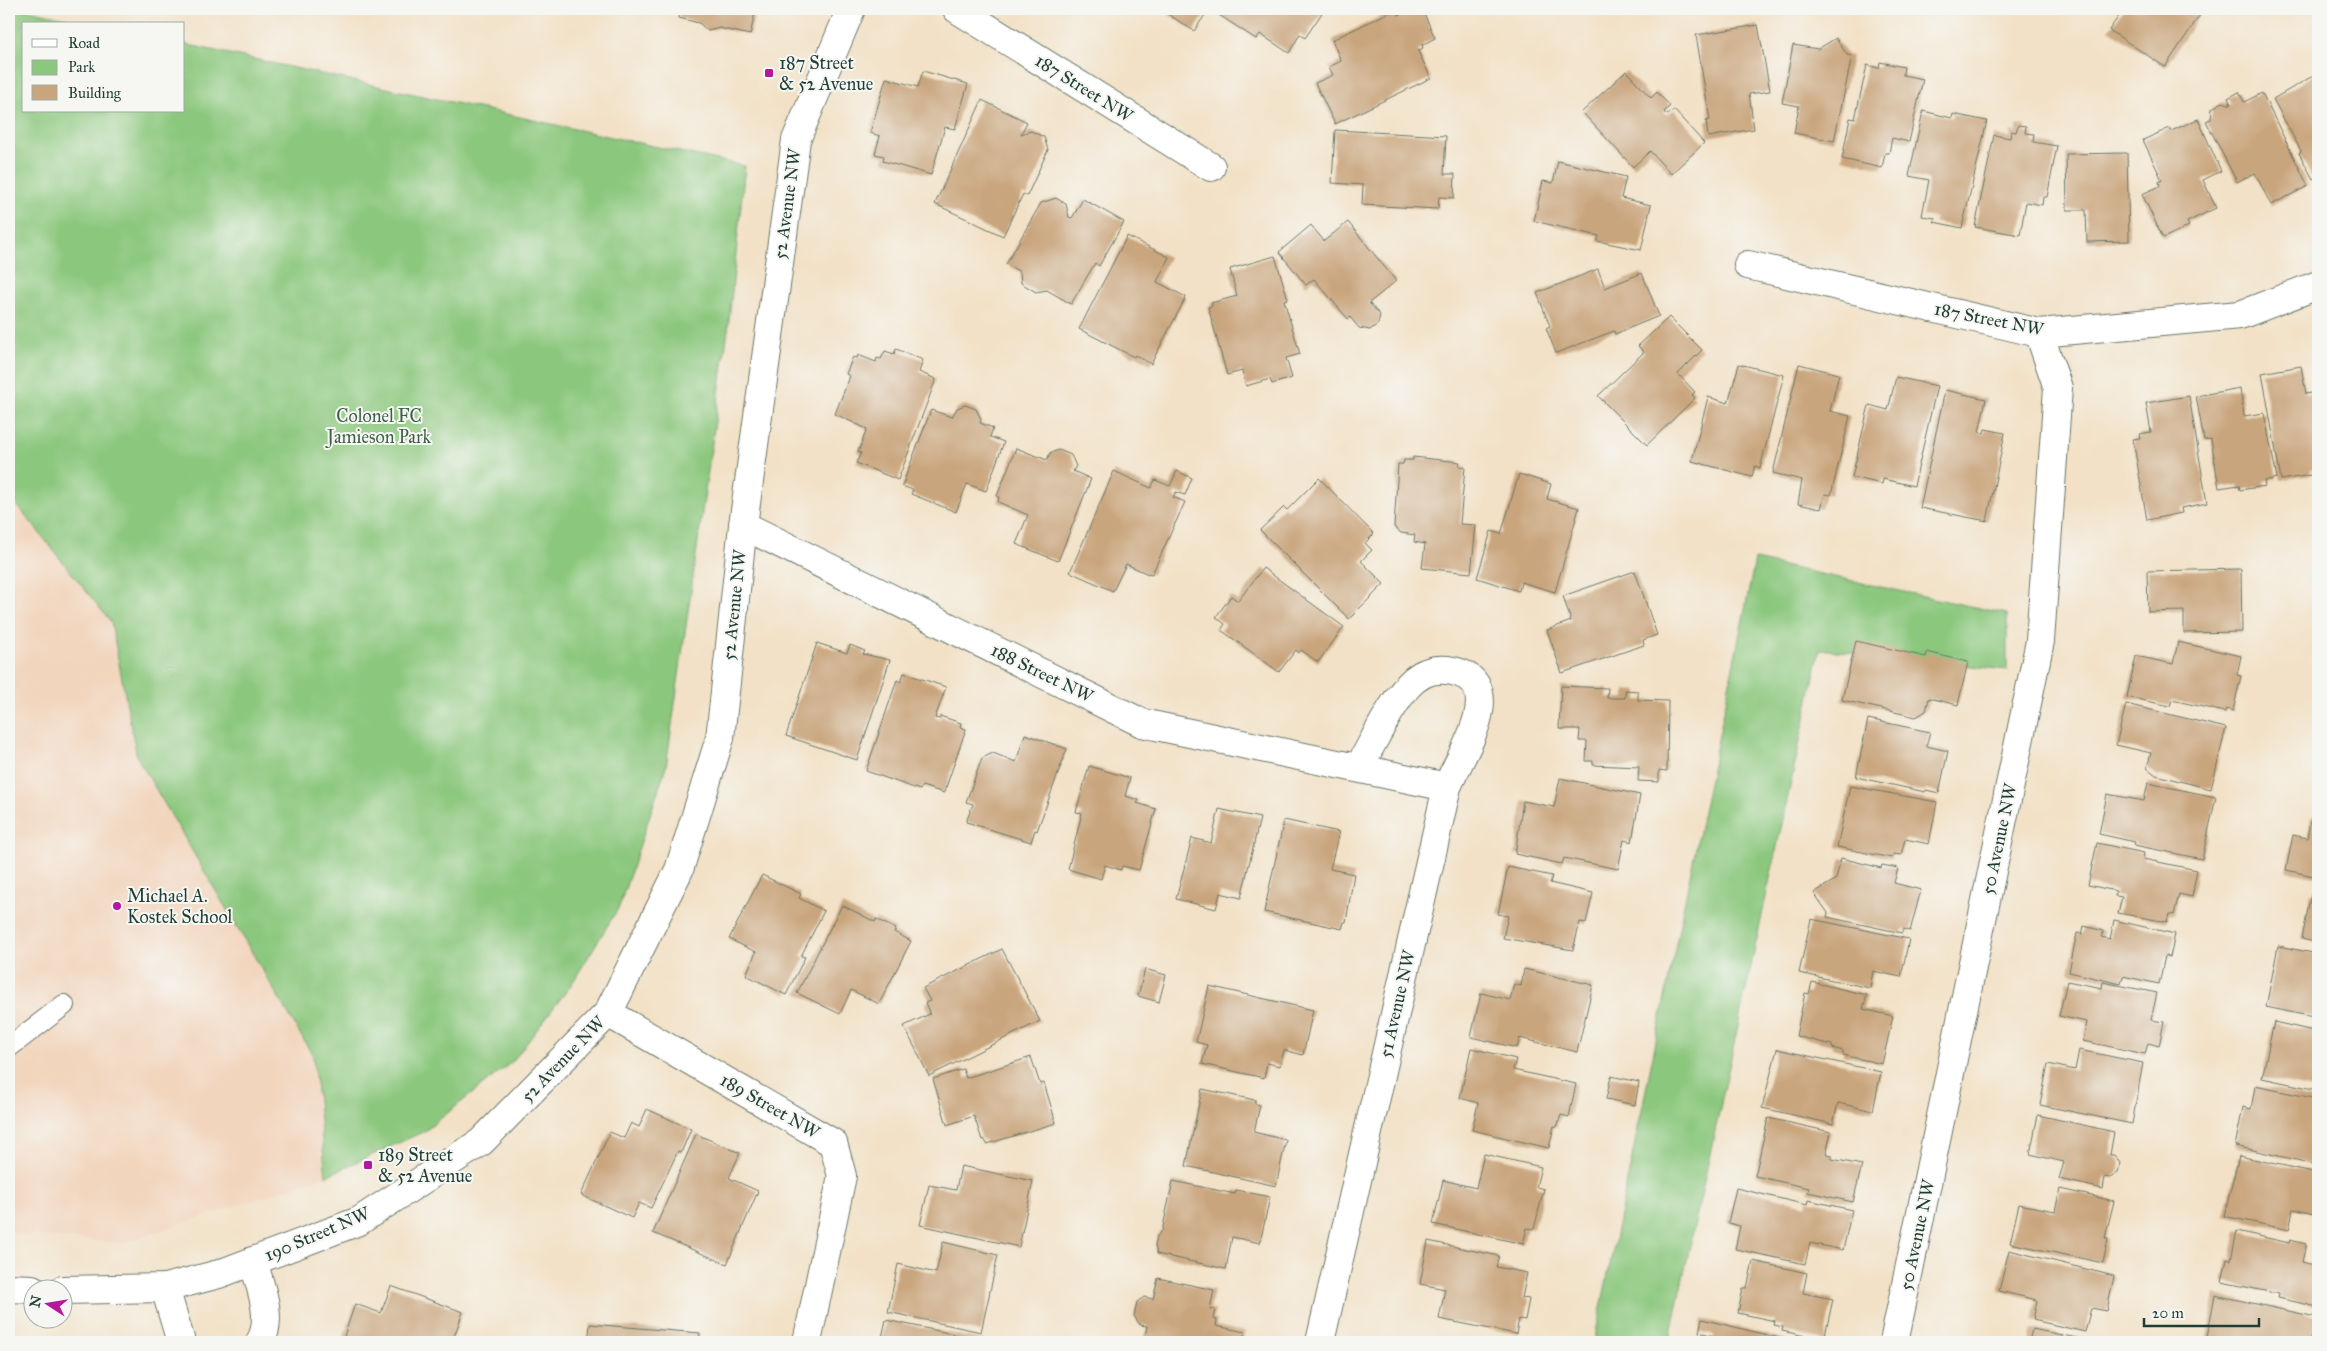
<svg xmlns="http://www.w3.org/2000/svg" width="2327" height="1351" viewBox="0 0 2327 1351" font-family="'IM FELL Great Primer',serif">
  <rect width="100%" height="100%" fill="#f6f6f2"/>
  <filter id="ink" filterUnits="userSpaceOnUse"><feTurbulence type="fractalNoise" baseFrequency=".02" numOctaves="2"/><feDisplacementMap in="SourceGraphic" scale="10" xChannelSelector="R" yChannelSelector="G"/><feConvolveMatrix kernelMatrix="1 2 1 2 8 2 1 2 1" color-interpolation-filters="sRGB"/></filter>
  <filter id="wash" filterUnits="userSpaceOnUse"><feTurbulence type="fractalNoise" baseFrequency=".0096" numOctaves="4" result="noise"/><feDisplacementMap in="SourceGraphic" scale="20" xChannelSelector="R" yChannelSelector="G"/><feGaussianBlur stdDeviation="1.12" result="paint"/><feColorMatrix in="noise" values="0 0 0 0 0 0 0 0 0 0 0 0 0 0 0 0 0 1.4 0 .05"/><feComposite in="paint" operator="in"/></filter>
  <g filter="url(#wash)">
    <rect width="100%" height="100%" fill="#f2e1c6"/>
    <!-- built -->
    <path fill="#f2d5bd" d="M9 495 112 622 137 757 313 1056 326 1176 123 1243 9 1233Z"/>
    <!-- green -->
    <path fill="#8bc77d" stroke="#558258" d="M9 9H24L93 24H24V111H184V44L745 166 728 330 666 767 619 907 571 985 513 1061 425 1131 326 1176 313 1056 137 757 111 622 9 495Z
      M1755 560 2007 614V670L1820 649 1669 1342H1594Z"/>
    <g id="blocks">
      <!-- building -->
      <path fill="#c9a57d" d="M681 9H756L750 35 719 28 708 31 699 23 679 18Z
        M1160 9H1209L1194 31Z
        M1223 9H1318L1322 13 1305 38 1300 34 1289 53 1260 34 1256 39 1219 15Z
        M1396 9 1399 15 1413 9H1422L1435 38 1422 45 1423 48 1418 51 1431 78 1335 124 1315 83 1333 75 1329 67 1341 61 1332 40Z
        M2124 9H2204L2165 67 2109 30Z
        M1758 25 1770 91 1749 94 1754 129 1708 137 1706 121 1710 120 1696 35Z
        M1836 38 1847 55 1852 56 1834 141 1794 133 1799 106 1782 103 1793 45 1818 49Z
        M1880 62 1904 67 1903 75 1923 79 1909 142 1892 138 1889 153H1885L1882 168 1842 159 1850 118 1855 119 1867 65 1879 68Z
        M923 71 968 84 955 129 945 127 931 175 883 161 884 156 875 154 880 136 870 133 886 78 918 87Z
        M1626 71 1651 98 1657 92 1670 106 1664 112 1667 115 1674 110 1704 143 1671 174 1650 151 1633 167 1582 112Z
        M2318 73V176L2313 179 2299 153 2301 151 2273 99Z
        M2239 92 2244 102 2262 93 2308 186 2271 205 2255 173 2237 182 2206 121 2211 119 2212 108 2223 102 2231 105 2228 98Z
        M982 100 1027 122 1021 134 1031 131 1044 137 1048 150 1027 196 1023 194 1003 236 935 204Z
        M1923 111 1952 118 1953 114 1987 121 1962 228 1934 222 1935 218 1922 216 1929 180 1909 176Z
        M2198 119 2221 171 2203 180 2216 208 2187 222 2189 226 2163 238 2142 194 2160 186 2159 182 2162 180 2143 140 2170 128 2171 131Z
        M2018 125 2026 126 2025 133 2034 134 2033 142 2057 146 2047 197H2043L2042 205 2026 202 2020 235 1975 227 1994 135 2010 138 2011 131 2016 132Z
        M1335 130 1446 136 1444 174H1455L1454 198 1439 197 1438 209 1362 205 1363 185 1332 183Z
        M2127 153 2129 241 2087 242 2086 210H2067L2066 154Z
        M1558 161 1626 177 1621 198 1651 205 1641 250 1597 241 1599 236 1534 221 1543 181 1553 183Z
        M1056 198 1066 204 1069 217 1072 218 1083 199 1124 222 1099 266 1095 263 1071 304 1047 290 1036 292 1021 283 1020 272 1006 264 1041 203Z
        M1348 222 1396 281 1369 303 1380 315 1378 324 1370 330 1359 328 1350 317 1348 319 1314 279 1306 285 1279 252 1311 225 1324 241Z
        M1127 236 1169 257 1157 282 1186 297 1151 364 1135 355 1134 357 1079 329Z
        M1275 256 1288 299 1284 300 1300 354 1286 358 1292 378 1272 384 1270 379 1246 386 1242 371 1227 375 1208 307 1212 306 1211 303 1237 296 1230 269Z
        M1598 269 1605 288 1642 273 1659 316 1615 334 1614 331 1556 353 1546 328 1550 326 1537 293Z
        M1669 317 1702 350 1678 374 1695 392 1692 395 1695 398 1647 445 1598 396 1644 352 1638 346Z
        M896 349 923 360 919 372 936 379 898 480 856 463 861 453 858 452 867 429 835 414 850 376 846 374 853 357 857 358 858 355 876 362 877 358 881 359 885 351 894 354Z
        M1739 364 1784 375 1760 468 1755 466 1752 477 1692 461 1708 397 1728 403Z
        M1799 364 1839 374 1830 411 1850 416 1831 495 1825 494 1821 509 1798 504 1802 480 1773 473Z
        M2301 366 2306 394 2317 392 2318 399V468L2311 470V475L2281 480 2262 373Z
        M1896 377 1937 386 1914 486 1883 479 1882 484 1852 477 1869 405 1888 410Z
        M2240 388 2244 416 2264 413 2277 478 2264 481 2265 486 2240 490 2239 485 2219 488 2211 439 2204 440 2196 396Z
        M1945 390 1986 399 1979 432 1984 433 1985 429 2005 433 1987 521 1920 508Z
        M2189 396 2207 503 2181 508 2182 513 2147 520 2133 439 2140 438 2139 434 2151 432 2146 403Z
        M965 405 976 409 981 419 980 423 993 428 990 437 1004 442 986 491 967 484 956 512 911 494 913 490 902 486 931 410 952 417 957 408Z
        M1016 448 1047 460 1050 453 1059 450 1071 455 1076 466 1073 471 1091 479 1058 561 1016 544 1028 515 998 502 999 497 997 496Z
        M1413 457 1460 462 1459 466 1465 467 1460 524 1476 525 1471 573 1422 568 1425 544 1414 542 1415 535 1401 533 1394 527 1398 464H1403L1404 460H1413Z
        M1114 471 1151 488 1155 480 1170 486 1177 471 1192 478 1185 495 1176 492 1173 497 1185 502 1152 574 1148 573V574L1126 564 1113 591 1070 572Z
        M1519 474 1551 484 1547 499 1579 508 1555 592 1521 582 1519 591 1477 578 1491 531 1501 534Z
        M1319 478 1374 534 1365 543 1372 550 1361 561 1384 584 1349 619 1260 530 1284 507 1287 510Z
        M9 511 15 512 10 536H9Z
        M1263 568 1344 627 1318 662 1301 650 1299 653 1296 650 1279 672 1221 630 1225 624 1216 617 1231 596 1238 601Z
        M2241 569 2242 632 2184 633V611L2148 612 2147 571Z
        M1635 571 1657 635 1643 640 1644 645 1562 673 1547 630 1571 621 1563 596Z
        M1856 641 1926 657 1927 652 1968 662 1958 705 1929 698 1926 711 1916 717 1842 700Z
        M2178 642 2241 656 2237 675 2241 676 2233 711 2226 709 2225 712 2172 700 2170 706 2127 697 2136 656 2173 664Z
        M817 643 847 653 850 645 865 651 863 654 890 660 857 760 786 736Z
        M904 673 946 687 935 718 940 719V716L961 723 960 727 966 729 944 793 922 786 920 790 866 771 897 680 901 682Z
        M1561 686 1608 688 1607 698H1625V690L1638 691V700L1668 701 1667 771 1659 770V782L1638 781 1639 767 1593 765V761H1586L1587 741H1579L1580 729H1559Z
        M2126 704 2226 728 2211 789 2156 775 2147 768 2151 753 2116 745Z
        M1868 719 1930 732 1926 746 1948 751 1939 793 1926 790 1925 792 1856 777Z
        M1025 734 1067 749 1037 831 1035 830 1031 842 966 822 973 804 966 802 982 758 993 753 1016 762Z
        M1089 766 1130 778 1125 796 1139 800 1137 803 1156 809 1139 870 1122 866 1121 870 1105 865 1101 879 1068 869 1082 813 1076 812Z
        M1560 778 1640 795 1632 842 1624 840 1618 869 1564 858 1562 864 1515 854 1523 801 1554 807Z
        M2148 783 2216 797 2202 859 2134 845 2135 842 2099 834 2107 794 2144 801Z
        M1850 786 1937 802 1929 844 1905 839 1901 855 1893 854 1892 858 1837 847Z
        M1219 809 1260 818 1241 898 1220 893 1216 909 1176 899 1192 838 1211 843Z
        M2311 817 2318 819V877L2286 870 2293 835 2307 838Z
        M1284 820 1339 832 1330 869 1354 874 1346 922H1344L1342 929 1264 912Z
        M2097 843 2144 853 2143 859 2197 870 2192 897 2179 894 2174 915 2169 914 2167 922 2118 913 2122 897 2115 896 2116 891 2088 885Z
        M1841 858 1881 868 1882 865 1898 868 1894 883 1921 890 1910 931 1903 929 1902 933 1827 917 1828 913 1814 893 1836 879Z
        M1508 867 1552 876 1550 883 1593 893 1586 923 1580 922 1573 950 1503 938 1508 916 1498 914Z
        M762 875 801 894 799 898 824 911 801 956 805 957 786 995 746 975 756 952 729 939Z
        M2311 893 2318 895V943L2302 939Z
        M842 905 875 922 876 919 896 929 894 932 911 941 879 1004 851 990 840 1014 797 993Z
        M1811 919 1909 939 1901 977 1873 971 1870 988 1799 973Z
        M2114 920 2175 934 2170 957 2165 956 2159 984 2123 976 2121 984 2069 972 2077 933 2082 934 2084 926 2104 931 2101 937 2110 939Z
        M2278 946 2318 954V1018L2266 1007Z
        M1002 949 1040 1021 929 1076 904 1026 930 1014 925 1003 930 1001 923 988Z
        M1145 969 1166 975 1159 1002 1138 996Z
        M1524 969 1593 985 1577 1052 1520 1038 1517 1048 1471 1037 1481 993 1510 1000 1514 984 1521 986Z
        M2067 981 2102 988 2103 982 2157 993 2151 1020 2164 1022 2159 1046 2148 1043 2145 1054 2083 1041 2087 1022 2059 1016Z
        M1812 982 1867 995 1863 1009 1893 1016 1882 1064 1843 1055V1051L1832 1048V1045L1796 1036 1805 993 1809 994Z
        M1209 986 1313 1010 1303 1055 1284 1050 1280 1066 1267 1063 1264 1078 1202 1064 1207 1045 1196 1042Z
        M2274 1022 2318 1032V1090L2262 1078Z
        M1471 1048 1516 1059 1513 1070 1576 1084 1569 1117 1561 1115 1557 1127 1554 1126 1549 1148 1472 1130 1478 1103 1460 1098Z
        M1777 1049 1881 1072 1873 1111 1838 1103 1833 1124 1762 1108Z
        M2079 1050 2143 1063 2132 1124 2040 1105 2048 1064 2075 1070Z
        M1031 1057 1040 1084 1044 1083 1056 1123 987 1144 984 1139 982 1140 974 1116 947 1125 933 1079 963 1069 966 1078Z
        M1611 1076 1639 1082 1635 1105 1606 1099Z
        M2255 1086 2318 1099V1165L2235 1146 2243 1107 2251 1109Z
        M1202 1089 1255 1100V1104L1260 1105 1254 1132 1286 1140 1276 1186 1186 1166Z
        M647 1109 691 1129 681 1153 678 1151 651 1208 639 1203 632 1218 581 1195 610 1132 624 1138 631 1123 639 1127Z
        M2038 1115 2114 1132 2110 1155H2114L2120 1163 2118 1173 2110 1178 2105 1177 2103 1189 2059 1179 2064 1162 2030 1154Z
        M1768 1118 1831 1132 1826 1154 1832 1155V1159L1862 1165 1853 1202 1808 1192 1809 1188 1755 1176Z
        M696 1134 740 1153 729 1178 758 1191 727 1264 653 1233Z
        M1484 1154 1541 1167 1536 1187 1544 1189 1534 1229 1527 1228 1523 1244 1433 1224 1443 1180 1476 1188Z
        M2239 1156 2318 1173V1215L2293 1209 2289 1230 2224 1216Z
        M961 1166 1033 1181 1019 1247 920 1225 929 1185 956 1190Z
        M1173 1181 1235 1194 1236 1190 1270 1197 1260 1243 1232 1237 1226 1269 1157 1254 1155 1245 1157 1236 1162 1231Z
        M1736 1188 1807 1205 1808 1200 1852 1210 1843 1250 1810 1243 1805 1264 1735 1249 1740 1226 1728 1223Z
        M2060 1189 2114 1201 2105 1238 2108 1239 2103 1263 2010 1243 2019 1204 2055 1211Z
        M2237 1231 2289 1243 2290 1240 2306 1244 2302 1262 2318 1266V1307L2278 1298 2279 1294 2222 1282 2227 1259 2231 1260Z
        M1428 1241 1499 1256 1496 1267 1527 1273 1522 1298 1529 1299 1525 1320 1519 1319 1516 1334 1439 1319 1445 1289 1420 1284Z
        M943 1242 998 1255 981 1332 888 1312 898 1264 936 1273Z
        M2009 1250 2114 1276 2107 1311 2091 1308 2085 1332 2033 1320 2037 1300 1999 1291Z
        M1753 1261 1807 1273 1803 1293 1833 1299 1824 1340 1782 1331 1783 1327 1774 1325 1775 1321 1738 1313 1743 1288H1747Z
        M1158 1278 1214 1290 1210 1309 1215 1310 1213 1319 1217 1320 1216 1326 1245 1332 1242 1342H1144L1147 1326 1140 1325 1134 1316 1137 1302 1144 1297 1153 1299Z
        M391 1286 463 1312 452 1342H342L355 1304 381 1313Z
        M2215 1295 2316 1317 2310 1342H2206Z
        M1702 1319 1796 1342H1713L1714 1336 1699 1332Z
        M886 1320 987 1341V1342H881Z
        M590 1324 700 1333 699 1342H588Z
        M2032 1329 2092 1341V1342H2029Z"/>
    </g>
  </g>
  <g filter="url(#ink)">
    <use href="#blocks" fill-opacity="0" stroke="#697667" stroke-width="1"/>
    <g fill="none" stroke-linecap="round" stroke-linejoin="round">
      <defs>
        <path id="lane" d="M9 1047 64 1005"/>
        <path id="street" d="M957 9 1211 167
          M1748 265 2039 333 2240 315 2318 285
          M743 525 1142 723 1447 787
          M608 1013 833 1143 842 1176 807 1342
          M253 1261C260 1286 274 1318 260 1342
          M165 1288 181 1342
          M1320 1342 1447 787C1459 757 1511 684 1453 671 1438 668 1426 670 1414 680 1394 697 1373 743 1359 767
          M1894 1342 2040 641 2058 388 2039 333"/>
        <path id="secondary" d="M9 1288 32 1289
          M62 1290 165 1288 219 1274 359 1221 481 1142 608 1013 679 870 720 738 743 525 796 140 851 9"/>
      </defs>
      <!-- lane casing -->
      <use href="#lane" stroke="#697667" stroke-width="22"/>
      <!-- street casing -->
      <use href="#street" stroke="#697667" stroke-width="30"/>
      <!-- secondary casing -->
      <use href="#secondary" stroke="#697667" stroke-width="30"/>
      <!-- lane -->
      <use href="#lane" stroke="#fff" stroke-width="20"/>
      <!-- street -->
      <use href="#street" stroke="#fff" stroke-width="28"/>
      <!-- secondary -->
      <use href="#secondary" stroke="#fff" stroke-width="28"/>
    </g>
  </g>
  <!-- markers -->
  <g fill="#b5179e" stroke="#f6f6f2" stroke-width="2">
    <rect x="764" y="68" width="10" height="10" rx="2.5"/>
    <circle cx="117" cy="906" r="5"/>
    <rect x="363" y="1160" width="10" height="10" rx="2.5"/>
  </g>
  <g text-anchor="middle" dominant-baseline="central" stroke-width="4" stroke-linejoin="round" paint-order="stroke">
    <!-- poi labels -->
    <g font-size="18" fill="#1f3d34" stroke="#f6f6f2" text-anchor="start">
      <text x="779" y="63">187 Street<tspan x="779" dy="21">&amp; 52 Avenue</tspan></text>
      <text x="127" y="896">Michael A.<tspan x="127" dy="21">Kostek School</tspan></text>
      <text x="378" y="1155">189 Street<tspan x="378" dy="21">&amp; 52 Avenue</tspan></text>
    </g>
    <!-- street labels -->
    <g font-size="18" fill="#1f3d34" stroke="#f6f6f2">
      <text transform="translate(1084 88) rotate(32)">187 Street NW</text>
      <text transform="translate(787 204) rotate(-82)">52 Avenue NW</text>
      <text transform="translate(1989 319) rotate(11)">187 Street NW</text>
      <text transform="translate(734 605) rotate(-84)">52 Avenue NW</text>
      <text transform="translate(1042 673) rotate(26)">188 Street NW</text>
      <text transform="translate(1999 839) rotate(-78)">50 Avenue NW</text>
      <text transform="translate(1397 1004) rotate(-77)">51 Avenue NW</text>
      <text transform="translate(563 1059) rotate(-46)">52 Avenue NW</text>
      <text transform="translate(770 1106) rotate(30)">189 Street NW</text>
      <text transform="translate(317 1234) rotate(-23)">190 Street NW</text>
      <text transform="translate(1917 1235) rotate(-78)">50 Avenue NW</text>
    </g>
    <!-- park labels -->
    <g font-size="18" fill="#3a6046" stroke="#f6f6f2">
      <text x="379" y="416">Colonel FC<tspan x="379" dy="21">Jamieson Park</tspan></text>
    </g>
  </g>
  <!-- margin -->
  <rect width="2327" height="1351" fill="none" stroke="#f6f6f2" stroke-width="30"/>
  <!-- legend -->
  <rect x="22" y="22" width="162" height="90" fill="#f6f6f2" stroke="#a0aca6"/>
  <rect x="32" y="39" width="25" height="8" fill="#ffffff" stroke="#a0aca6"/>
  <text x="68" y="48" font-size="15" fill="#1f3d34">Road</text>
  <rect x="32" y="60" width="25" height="15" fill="#8bc77d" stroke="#a0aca6"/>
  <text x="68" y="72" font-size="15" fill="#1f3d34">Park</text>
  <rect x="32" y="85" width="25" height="15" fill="#c9a57d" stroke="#a0aca6"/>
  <text x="68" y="98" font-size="15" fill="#1f3d34">Building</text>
  <!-- north arrow -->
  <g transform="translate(48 1304) rotate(282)"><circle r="24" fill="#f6f6f2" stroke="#a0aca6"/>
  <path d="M0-4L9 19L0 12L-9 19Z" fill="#b5179e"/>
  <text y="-8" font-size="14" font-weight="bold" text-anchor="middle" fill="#1f3d34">N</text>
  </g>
  <!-- scale -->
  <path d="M2144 1318v8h115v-8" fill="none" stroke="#1f3d34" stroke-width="2.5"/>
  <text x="2152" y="1318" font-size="15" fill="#1f3d34" stroke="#f6f6f2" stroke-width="4" paint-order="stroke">20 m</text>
</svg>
